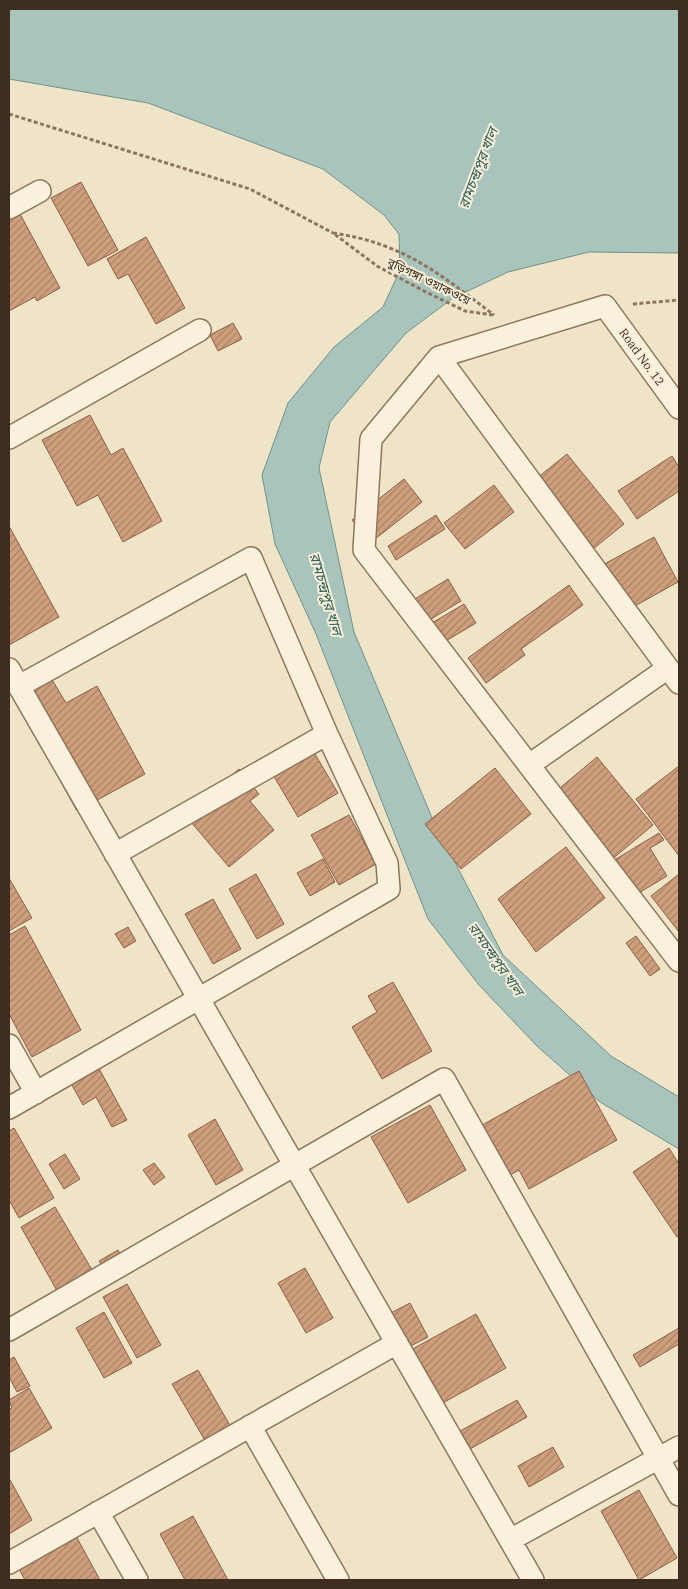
<svg xmlns="http://www.w3.org/2000/svg" width="688" height="1589" viewBox="0 0 688 1589" font-family="'IBM Plex Serif','Noto Sans Bengali',serif">
  <defs>
    <pattern id="building-hatch" width="6" height="6" patternUnits="userSpaceOnUse" patternTransform="scale(1.25)"><rect width="6" height="6" fill="#cf9f7d"/><path d="M-1 1l2-2M0 6l6-6M5 7l2-2" fill="none" stroke="#a98266"/></pattern>
  </defs>
  <rect width="100%" height="100%" fill="#f0e4c8"/>
  <!-- water -->
  <path fill="#a9c4bc" stroke="#6f938a" d="M9 9H679V253L589 252 508 272 453 298 406 333 330 422 319 468 354 632 433 820 503 955 611 1056 679 1097V1149L600 1102 537 1046 479 985 428 919 316 634 275 544 262 475 288 403 334 347 383 307 400 270 399 234 384 215 323 169 148 103 9 79Z"/>
  <!-- building -->
  <path fill="url(#building-hatch)" stroke="#8d5f41" d="M81 182 118 250 88 266 51 198Z
    M19 212 60 288 37 301 35 297 9 311V217Z
    M146 237 185 308 156 324 128 274 118 279 107 259Z
    M233 323 242 339 218 351 210 335Z
    M90 415 111 455 123 448 162 521 123 542 98 495 77 506 42 440Z
    M567 454 624 524 593 549 536 479Z
    M672 456 679 467V491L637 519 618 491Z
    M404 479 422 502 370 543 352 520Z
    M494 485 514 512 465 549 444 523Z
    M436 515 445 529 396 560 388 546Z
    M9 526 59 617 9 645Z
    M654 537 678 582 624 612 599 567Z
    M448 579 461 601 426 622 413 600Z
    M569 585 583 605 521 649 525 655 486 683 468 658Z
    M464 604 476 623 444 642 432 623Z
    M51 678 66 703 97 686 145 774 77 811 15 698Z
    M306 739 338 793 298 817 266 763Z
    M597 757 653 825 604 866 548 798Z
    M679 766V856L636 799Z
    M495 768 531 814 461 869 425 824Z
    M239 769 259 794 250 801 274 830 229 867 185 815Z
    M349 815 376 864 339 885 311 835Z
    M659 833 664 840 650 848 667 876 637 894 616 859Z
    M566 847 605 898 536 952 498 899Z
    M323 859 335 882 310 896 297 873Z
    M256 874 284 924 257 939 229 889Z
    M679 874V932L651 896Z
    M9 878 32 918 9 931Z
    M213 899 241 949 213 964 185 914Z
    M25 926 81 1030 32 1057 9 1014V935Z
    M128 927 136 941 124 948 115 934Z
    M636 936 660 969 650 976 626 943Z
    M393 982 432 1051 382 1079 352 1027 377 1012 368 996Z
    M95 1061 127 1120 112 1127 96 1097 83 1105 67 1076Z
    M579 1071 617 1140 529 1189 519 1170 503 1179 475 1129Z
    M430 1105 466 1170 408 1203 371 1137Z
    M215 1119 243 1170 216 1185 188 1135Z
    M14 1128 54 1198 19 1218 9 1200V1131Z
    M669 1148 679 1164V1236L677 1237 633 1172Z
    M65 1154 80 1179 64 1189 49 1164Z
    M154 1163 165 1177 154 1185 143 1170Z
    M55 1207 95 1275 60 1296 21 1227Z
    M118 1250 130 1272 112 1282 99 1261Z
    M305 1268 333 1318 306 1333 278 1283Z
    M127 1284 161 1345 137 1358 103 1297Z
    M410 1303 428 1337 405 1349 387 1315Z
    M104 1312 132 1363 104 1378 76 1328Z
    M476 1314 506 1368 430 1410 400 1356Z
    M679 1328V1344L640 1367 633 1355Z
    M14 1357 30 1386 17 1392 9 1377V1360Z
    M198 1370 235 1434 210 1449 172 1384Z
    M29 1388 52 1428 9 1453V1409L12 1408 9 1400Z
    M517 1400 527 1417 470 1449 460 1431Z
    M553 1447 564 1467 529 1487 518 1466Z
    M9 1478 32 1520 9 1534Z
    M639 1490 677 1558 639 1580 601 1511Z
    M193 1516 228 1580H185L160 1534Z
    M70 1525 100 1580H25L12 1556Z"/>
  <g fill="none" stroke-linecap="round" stroke-linejoin="round">
    <defs>
      <path id="street" d="M9 208 40 191
        M439 357 679 683
        M679 408 605 306 439 357 371 439 364 550 679 961
        M9 438 200 330
        M9 669 533 1580
        M529 765 668 668
        M115 854 327 734
        M9 1045 36 1093
        M9 1108 389 889 387 863 327 734 251 558 19 686
        M9 1330 444 1079 679 1495
        M250 1426 338 1580
        M98 1512 137 1580
        M510 1540 679 1447
        M9 1563 397 1343"/>
    </defs>
    <!-- street casing -->
    <use href="#street" stroke="#8d765c" stroke-width="24"/>
    <!-- path -->
    <path stroke="#8d765c" stroke-width="3" stroke-dasharray="4 2.5" stroke-linecap="butt" d="M9 114 250 189 333 233
      M633 304 679 300
      M493 315 465 311 424 291 377 266 333 233C403 243 440 274 494 315"/>
    <!-- street -->
    <use href="#street" stroke="#faf1dc" stroke-width="21"/>
  </g>
  <g text-anchor="middle" dominant-baseline="central" stroke-width="4" stroke-linejoin="round" paint-order="stroke">
    <!-- street labels -->
    <g font-size="12" fill="#3d2e20" stroke="#f7eed8">
      <text transform="translate(429 281) rotate(26)">বুড়িগঙ্গা ওয়াকওয়ে</text>
      <text transform="translate(642 357) rotate(54)">Road No. 12</text>
    </g>
    <!-- water labels -->
    <g font-size="14" font-style="italic" fill="#2f5d5a" stroke="#f7eed8">
      <text transform="translate(478 168) rotate(-69)">রামচন্দ্রপুর খাল</text>
      <text transform="translate(326 594) rotate(74)">রামচন্দ্রপুর খাল</text>
      <text transform="translate(496 959) rotate(55)">রামচন্দ্রপুর খাল</text>
    </g>
  </g>
  <!-- border -->
  <rect width="688" height="1589" fill="none" stroke="#3d2e20" stroke-width="20"/>
</svg>
